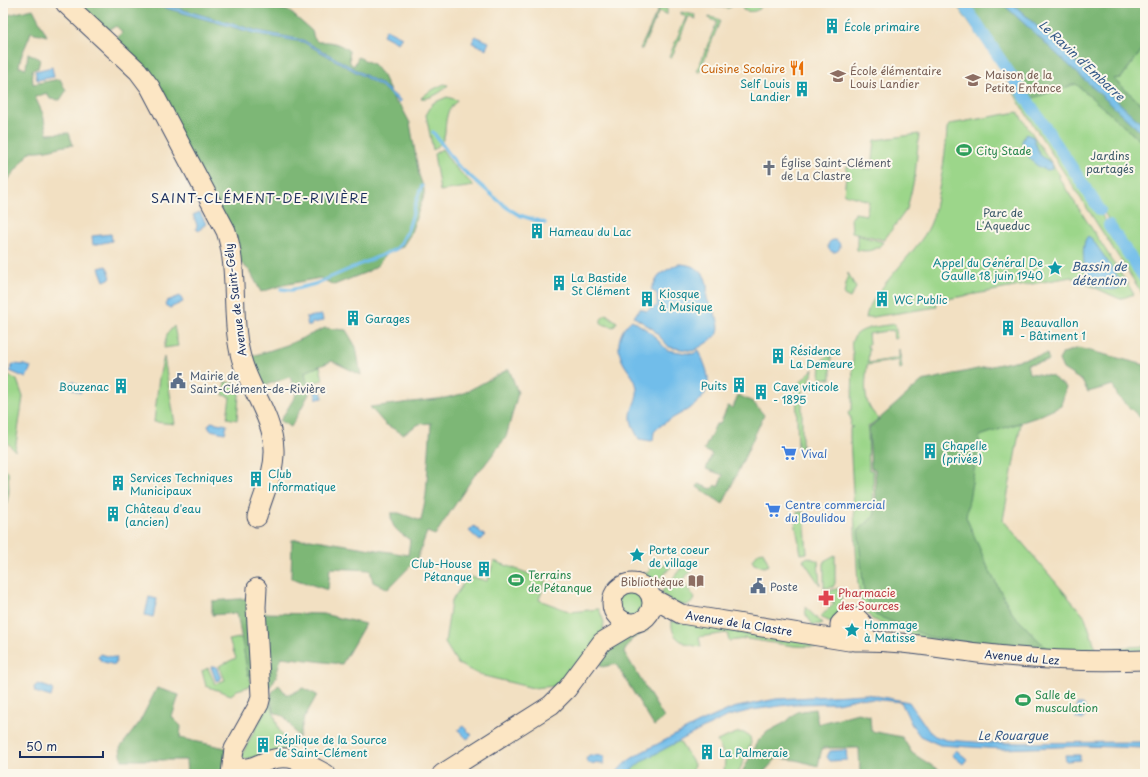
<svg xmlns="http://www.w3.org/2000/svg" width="1148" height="777" viewBox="0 0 1148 777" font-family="'Playpen Sans',sans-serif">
  <rect width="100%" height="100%" fill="#fbf7ec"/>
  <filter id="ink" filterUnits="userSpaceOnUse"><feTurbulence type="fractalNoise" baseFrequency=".025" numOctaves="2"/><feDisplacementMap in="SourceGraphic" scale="8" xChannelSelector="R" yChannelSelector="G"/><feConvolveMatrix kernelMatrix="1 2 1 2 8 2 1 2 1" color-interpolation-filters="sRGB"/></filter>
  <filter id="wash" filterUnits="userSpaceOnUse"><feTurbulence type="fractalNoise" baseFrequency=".012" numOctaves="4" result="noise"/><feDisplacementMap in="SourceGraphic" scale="16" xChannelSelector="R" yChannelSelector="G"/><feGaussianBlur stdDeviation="0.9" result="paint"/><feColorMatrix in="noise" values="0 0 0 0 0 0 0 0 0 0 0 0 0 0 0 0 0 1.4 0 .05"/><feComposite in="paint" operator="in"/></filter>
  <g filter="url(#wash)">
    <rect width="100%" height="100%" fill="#f2e0c2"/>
    <!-- green -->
    <path fill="#9cd68a" stroke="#5c8274" d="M651 3 667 9V15L659 11 642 49H640L659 8Z
      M714 3H732L731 7 728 8 716 7Z
      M742 3H763C760 12 751 13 743 10Z
      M955 3H1000L1077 84 1145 145V275L1030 100 1027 101 1145 281V298L1021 106 1004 73Z
      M681 12 695 15 696 19 689 16 671 59 669 57 686 17 681 14Z
      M710 17 718 19 720 21 699 73 697 71 717 22 708 18Z
      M1145 46V107L1112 78H1121Z
      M444 84 448 85C443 92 429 100 421 98L430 91Z
      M447 97 457 100C454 104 448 110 447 116 443 132 449 139 433 150L426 115 433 103Z
      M1018 112 1060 176 1059 178 1134 294 1120 299 1071 277 936 301 937 307 866 318C868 294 919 251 930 225 934 217 935 207 937 198 942 175 946 152 947 128L950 124Z
      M919 134 915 176 907 209 884 240 852 232 851 217 854 216 855 213 866 215 869 201 844 194 847 166 872 169 875 140Z
      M442 149 453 165 474 186 440 191 434 154Z
      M857 235 883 242C877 251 868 252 857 250Z
      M848 273 856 288 850 298 844 295Z
      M606 314 617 322 614 327 601 324V319Z
      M895 324 897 338 894 339 893 330 868 334 869 343 867 346 869 349 868 363 899 358V349L902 368 900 369 899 360 867 365C866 378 863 396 870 408 872 412 876 415 878 419L868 427 869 470H873L874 511 899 503 954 440 1021 423 1003 520 1085 617 1096 649 1145 646V652L1086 654 923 639 872 619 862 605 858 584 850 438V428L853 427H850L851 417 849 416 848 412 852 409 853 354C844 327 877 327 895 324Z
      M174 326 178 346 164 348 167 334Z
      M298 352 320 366 323 380 305 385Z
      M831 354V379L820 378 821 361Z
      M164 357 175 424 154 422 159 377Z
      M813 369 812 376 810 377V386L802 385V448L798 449 796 386Z
      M3 372 17 380 23 397 15 451 3 438Z
      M225 382 240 384 237 420 227 418 230 397 223 395Z
      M3 469 8 471 9 491 3 490Z
      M3 491 9 492 3 523Z
      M797 512H804L807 553 801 554 794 517H797Z
      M763 551 769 565 764 567 754 564 752 560 759 552Z
      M835 555V583L833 587 824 588V561Z
      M808 557 818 561 820 585 803 560Z
      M494 561 546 580 539 600 571 612 599 609 604 622 602 642 567 689 556 686 533 688 480 675 458 664 445 643 451 602 468 576 487 581Z
      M686 562 692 570 682 581 695 598C689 613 669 601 661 593Z
      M651 564 672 566 659 580 653 582 642 575V573H649Z
      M840 588C843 602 841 613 831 622L820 617 835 603H832L829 591Z
      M618 603a14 14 0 1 1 28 0a14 14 0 1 1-28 0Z
      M805 607 823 624 813 625 806 615Z
      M672 621 819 643 821 647 794 646 747 639 745 637 744 639 729 641 727 633 699 637 701 647C686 645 670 640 672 621Z
      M244 637 255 675 250 678 251 686 237 690 231 695 206 686 202 671 208 668 215 684 225 680 219 666 236 658 229 640Z
      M270 701 279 730 293 750 239 760Z
      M739 732 744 733 750 737 751 743 738 774H724L725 757 717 741Z
      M679 741 694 764 692 774H628C636 761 665 749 679 741Z"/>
    <!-- forest -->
    <path fill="#7db776" stroke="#4c736a" d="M73 3H272L276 8 289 11 312 31 314 38 318 42C330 41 340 43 349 51L350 63 354 66 358 57 373 64 383 76 395 102 401 106 410 123 419 175 424 189V195L410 235 402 247 385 255 378 265 367 272 334 285 320 278 283 285 261 292 250 271 240 262 116 40 122 32 116 26 106 32Z
      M961 3H1145V46L1121 78 1113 79 1145 107V145L1076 84 1030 99 988 33Z
      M33 9 47 36 31 32C27 45 20 55 19 67L26 68 28 53 40 59 38 68 32 70 33 84 60 79 66 91 60 100 50 99 47 93 35 97 43 114 47 134 69 133 73 145C58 146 47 152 31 151L3 186V138L6 132 3 123V16Z
      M325 328 346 330 356 347 361 375 332 361 305 372 309 394 291 427 280 421 296 395 290 377 260 387 249 357 287 345Z
      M1079 348 1145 365V422L1118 397 1113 385 1088 392 1082 381 1063 369 1059 360 1063 353Z
      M1047 354 1049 361 1027 364 1029 373 1051 376 1066 387 1061 406 1037 417 980 436 966 517 989 570 1013 614 1048 650 1002 647 929 637 875 615 864 594 858 531 874 516 876 508 875 469 871 468 869 428 922 381Z
      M509 369 518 393 506 437 483 467 474 476 435 535 427 532 417 559 388 589 373 582 370 570 330 568 328 590 291 578 292 540 310 539 408 555 410 540C399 532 390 528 391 513H399L421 521 426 495 431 423 419 424 403 434 385 424 370 407 445 398 462 394Z
      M738 395 753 402 764 415 723 504 697 487 698 484 712 489 715 485 718 487 723 475 706 469 712 454 704 450 716 424H720L728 406 733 408Z
      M252 598 255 675H248L237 613 212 615V601Z
      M261 613 323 614 365 624 342 664 281 657 276 677 270 687H264Z
      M645 623 648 630 632 639 624 652 664 718 654 726 616 664 602 667 597 661 610 649 622 634Z
      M279 685 286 694H291L303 688 317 695 304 718 299 738 285 717 274 712C270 701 268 693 279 685Z
      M157 688 179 695 172 717 181 726 180 738 226 748 224 774H187L186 760H122L120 748 139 723Z
      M815 709 818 724 858 713 870 716 871 731 902 737 912 753 945 774H860L859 748H822L818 766 796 760 777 758 762 774H741L759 740 767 732 786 722 797 712Z"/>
    <!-- water -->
    <path fill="#71bdea" stroke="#4676a4" d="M148 3H159L258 31 303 40 383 85 401 101 399 103 382 87 303 42 257 34Z
      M1002 3H1012L1145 127V136Z
      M386 29 402 37 398 43 383 35Z
      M475 36 489 42 486 49 472 43Z
      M52 67 54 77 37 80 35 71Z
      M1026 134 1033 137 1040 155 1051 163 1053 168 1049 170C1035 169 1025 154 1022 141Z
      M200 212 206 224 202 227 199 231 196 229 197 225 193 215Z
      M111 234 112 241 93 245 92 236Z
      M1088 236 1092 239 1119 278 1121 282 1120 288C1109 292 1096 288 1088 280 1084 270 1080 244 1088 236Z
      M828 246a6 6 0 1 1 12 0a6 6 0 1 1-12 0Z
      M678 264C692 264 706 270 707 286 708 292 705 294 708 301 712 311 722 321 718 333 716 338 698 348 693 351L669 347 653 329 634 317 640 308 646 311 657 306V294L651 289 660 274Z
      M107 266 111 278 104 281 99 268Z
      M180 296 183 302 170 308 165 305 167 301Z
      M322 315 323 321 312 323 311 326H308L306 317Z
      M632 320 650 332 667 350 693 354 699 350C702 359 707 368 708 377 711 409 670 413 654 432L653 440 651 441 639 439C633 428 628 419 633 407 635 401 638 396 637 389 636 378 629 373 624 364 615 349 618 331 632 320Z
      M13 364 25 365 31 367 26 378 10 371Z
      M72 381 83 388 80 393 69 387Z
      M319 385 323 398 317 399 313 386Z
      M211 422 227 425 225 433 210 430 208 426Z
      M474 526 485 536 480 541 469 531Z
      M149 597 157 599 153 617 145 615Z
      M100 654 117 658 115 665 100 661 101 659 98 658Z
      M216 666 221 679 216 681 211 667Z
      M38 684 53 689 51 697 35 692 34 687Z
      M866 694 909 702 929 731 935 736 946 740 988 743 1145 742V748L1084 746 1002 749 940 745 920 736 912 725 901 702 860 698 837 703 794 704 752 710 726 717 696 732 642 761 627 774H615L625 763 640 753 701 722 733 708 776 699Z
      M1077 704H1083C1087 709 1087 715 1083 720L1076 718Z
      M463 726 472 735 467 739 458 730Z
      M846 750 847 760 830 761 827 757 830 751Z
      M956 750 967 759 963 764 952 755Z
      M589 755 604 756V764L588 763 586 759Z
      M1065 755H1080V760L1066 761Z"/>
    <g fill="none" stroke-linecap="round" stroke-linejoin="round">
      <!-- stream -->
      <path stroke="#71bdea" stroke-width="3.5" d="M433 132 458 166 506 207 519 215 545 223
        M281 289 291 290 315 284 396 249C413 229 412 208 422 186"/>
      <!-- canal -->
      <path stroke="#71bdea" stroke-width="12" d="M963 3 1100 210
        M1109 225 1145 279"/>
    </g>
  </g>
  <g filter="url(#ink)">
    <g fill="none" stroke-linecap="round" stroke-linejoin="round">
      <defs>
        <path id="secondary" d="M65 3 138 71 150 87 226 231C240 273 229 321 243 364 252 392 273 419 274 449 275 473 263 494 257 517
          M612 603a20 20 0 1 1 40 0a20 20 0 1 1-40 0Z
          M652 598 681 614 849 641 856 640 863 633V624L857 618H846L840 624V633L846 640
          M855 641C896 640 938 648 978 653 1035 660 1088 662 1145 660
          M231 774 234 749 259 704 261 696 256 607 257 588
          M232 774C238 768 244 769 252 767 258 765 264 762 270 760 291 753 307 764 326 774
          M442 774 551 705 567 689 602 642 634 623"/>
      </defs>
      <!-- secondary casing -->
      <use href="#secondary" stroke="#3b4a6d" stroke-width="21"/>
      <!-- secondary -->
      <use href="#secondary" stroke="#fce6c4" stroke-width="19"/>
    </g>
  </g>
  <!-- icons -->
  <defs>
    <symbol id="building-bare" viewBox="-9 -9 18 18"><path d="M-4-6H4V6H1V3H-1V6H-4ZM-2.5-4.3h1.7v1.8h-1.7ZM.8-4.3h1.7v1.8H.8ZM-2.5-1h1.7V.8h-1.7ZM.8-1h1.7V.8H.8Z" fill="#0f9aa8" stroke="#fbf7ec" stroke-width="2.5" paint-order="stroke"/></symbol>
    <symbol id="restaurant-bare" viewBox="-9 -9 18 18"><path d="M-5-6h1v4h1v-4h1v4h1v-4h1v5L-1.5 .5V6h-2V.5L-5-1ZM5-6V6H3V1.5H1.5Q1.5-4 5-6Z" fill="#e8710a" stroke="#fbf7ec" stroke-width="2.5" paint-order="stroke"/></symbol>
    <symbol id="school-bare" viewBox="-9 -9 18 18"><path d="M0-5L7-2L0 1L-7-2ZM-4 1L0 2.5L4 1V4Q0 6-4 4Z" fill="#8d6e63" stroke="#fbf7ec" stroke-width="2.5" paint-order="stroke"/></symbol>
    <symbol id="stadium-bare" viewBox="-9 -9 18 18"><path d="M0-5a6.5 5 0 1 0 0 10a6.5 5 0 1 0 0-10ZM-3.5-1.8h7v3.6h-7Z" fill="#2e9e5b" stroke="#fbf7ec" stroke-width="2.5" paint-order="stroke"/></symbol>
    <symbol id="church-bare" viewBox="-9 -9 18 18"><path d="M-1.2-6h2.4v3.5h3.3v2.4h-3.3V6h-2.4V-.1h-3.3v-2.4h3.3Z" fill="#6b7280" stroke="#fbf7ec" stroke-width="2.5" paint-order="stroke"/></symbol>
    <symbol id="sight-bare" viewBox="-9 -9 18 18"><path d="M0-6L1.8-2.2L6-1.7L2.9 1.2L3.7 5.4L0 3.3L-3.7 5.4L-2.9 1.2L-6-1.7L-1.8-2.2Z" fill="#0f9aa8" stroke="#fbf7ec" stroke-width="2.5" paint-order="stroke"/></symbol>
    <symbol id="civic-bare" viewBox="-9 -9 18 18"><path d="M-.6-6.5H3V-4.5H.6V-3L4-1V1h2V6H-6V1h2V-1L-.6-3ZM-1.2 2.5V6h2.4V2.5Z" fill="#5c6f8a" stroke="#fbf7ec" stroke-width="2.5" paint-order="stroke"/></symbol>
    <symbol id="supermarket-bare" viewBox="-9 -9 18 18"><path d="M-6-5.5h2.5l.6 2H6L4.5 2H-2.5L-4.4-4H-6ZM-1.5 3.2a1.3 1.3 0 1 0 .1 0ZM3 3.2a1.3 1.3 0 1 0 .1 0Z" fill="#3f7fe0" stroke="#fbf7ec" stroke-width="2.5" paint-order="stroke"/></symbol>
    <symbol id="library-bare" viewBox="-9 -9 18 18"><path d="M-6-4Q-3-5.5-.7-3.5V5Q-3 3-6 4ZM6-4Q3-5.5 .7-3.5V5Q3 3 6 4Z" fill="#8d6e63" stroke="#fbf7ec" stroke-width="2.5" paint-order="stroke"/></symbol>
    <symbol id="pharmacy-bare" viewBox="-9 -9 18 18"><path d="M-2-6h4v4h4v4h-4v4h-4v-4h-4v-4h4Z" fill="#e0444e" stroke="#fbf7ec" stroke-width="2.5" paint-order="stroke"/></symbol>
  </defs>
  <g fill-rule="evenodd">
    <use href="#building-bare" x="821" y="15" width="22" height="22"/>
    <use href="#restaurant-bare" x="786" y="57" width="22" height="22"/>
    <use href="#school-bare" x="827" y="65" width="22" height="22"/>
    <use href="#school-bare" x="962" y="69" width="22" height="22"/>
    <use href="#building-bare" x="791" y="78" width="22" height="22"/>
    <use href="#stadium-bare" x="953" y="139" width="22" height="22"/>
    <use href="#church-bare" x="758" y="157" width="22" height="22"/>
    <use href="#building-bare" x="526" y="220" width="22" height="22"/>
    <use href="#sight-bare" x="1044" y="257" width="22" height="22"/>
    <use href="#building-bare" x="548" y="272" width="22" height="22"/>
    <use href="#building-bare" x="636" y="288" width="22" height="22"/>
    <use href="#building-bare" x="871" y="288" width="22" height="22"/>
    <use href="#building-bare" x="342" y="307" width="22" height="22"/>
    <use href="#building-bare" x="997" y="317" width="22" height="22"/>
    <use href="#building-bare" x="767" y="345" width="22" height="22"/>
    <use href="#civic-bare" x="167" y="370" width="22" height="22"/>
    <use href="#building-bare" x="728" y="374" width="22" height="22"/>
    <use href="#building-bare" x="110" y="375" width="22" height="22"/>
    <use href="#building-bare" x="750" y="381" width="22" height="22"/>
    <use href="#building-bare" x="919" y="440" width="22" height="22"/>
    <use href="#supermarket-bare" x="778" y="442" width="22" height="22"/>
    <use href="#building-bare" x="245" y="468" width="22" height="22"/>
    <use href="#building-bare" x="107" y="472" width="22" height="22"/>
    <use href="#supermarket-bare" x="762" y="499" width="22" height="22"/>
    <use href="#building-bare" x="102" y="503" width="22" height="22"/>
    <use href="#sight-bare" x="626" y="544" width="22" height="22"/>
    <use href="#building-bare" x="473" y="558" width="22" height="22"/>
    <use href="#stadium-bare" x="505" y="569" width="22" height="22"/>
    <use href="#library-bare" x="685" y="570" width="22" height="22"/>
    <use href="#civic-bare" x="747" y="575" width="22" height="22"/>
    <use href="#pharmacy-bare" x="815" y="587" width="22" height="22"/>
    <use href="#sight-bare" x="841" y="619" width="22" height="22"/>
    <use href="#stadium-bare" x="1012" y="689" width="22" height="22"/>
    <use href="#building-bare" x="252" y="734" width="22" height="22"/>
    <use href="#building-bare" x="696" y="741" width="22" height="22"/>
  </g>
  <g text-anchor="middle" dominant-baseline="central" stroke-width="4" stroke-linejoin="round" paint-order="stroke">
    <!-- culture labels -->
    <g font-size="11" fill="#0d838f" stroke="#fbf7ec" text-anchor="start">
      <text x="844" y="26">École primaire</text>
      <text x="790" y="83" text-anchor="end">Self Louis<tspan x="790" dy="13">Landier</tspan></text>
      <text x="549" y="231">Hameau du Lac</text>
      <text x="1043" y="262" text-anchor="end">Appel du Général De<tspan x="1043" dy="13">Gaulle 18 juin 1940</tspan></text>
      <text x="571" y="277">La Bastide<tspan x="571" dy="13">St Clément</tspan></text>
      <text x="659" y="293">Kiosque<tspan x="659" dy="13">à Musique</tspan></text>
      <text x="894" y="299">WC Public</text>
      <text x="365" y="318">Garages</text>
      <text x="1020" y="322">Beauvallon<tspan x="1020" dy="13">- Bâtiment 1</tspan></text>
      <text x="790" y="350">Résidence<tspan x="790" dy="13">La Demeure</tspan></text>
      <text x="727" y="385" text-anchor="end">Puits</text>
      <text x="109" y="386" text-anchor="end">Bouzenac</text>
      <text x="773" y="386">Cave viticole<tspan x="773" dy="13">- 1895</tspan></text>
      <text x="942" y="445">Chapelle<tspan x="942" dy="13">(privée)</tspan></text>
      <text x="268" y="473">Club<tspan x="268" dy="13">Informatique</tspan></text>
      <text x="130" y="477">Services Techniques<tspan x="130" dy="13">Municipaux</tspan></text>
      <text x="125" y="508">Château d'eau<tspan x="125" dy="13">(ancien)</tspan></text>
      <text x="649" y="549">Porte coeur<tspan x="649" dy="13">de village</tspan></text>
      <text x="472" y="563" text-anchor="end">Club-House<tspan x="472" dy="13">Pétanque</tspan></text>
      <text x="864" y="624">Hommage<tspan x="864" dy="13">à Matisse</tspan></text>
      <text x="275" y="739">Réplique de la Source<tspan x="275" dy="13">de Saint-Clément</tspan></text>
      <text x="719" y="752">La Palmeraie</text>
    </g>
    <!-- food labels -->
    <g font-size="11" fill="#c56008" stroke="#fbf7ec" text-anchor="end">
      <text x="785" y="68">Cuisine Scolaire</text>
    </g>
    <!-- education labels -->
    <g font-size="11" fill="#785e54" stroke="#fbf7ec" text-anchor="start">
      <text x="850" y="70">École élémentaire<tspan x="850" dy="13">Louis Landier</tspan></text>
      <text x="985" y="74">Maison de la<tspan x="985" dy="13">Petite Enfance</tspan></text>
      <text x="684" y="581" text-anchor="end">Bibliothèque</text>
    </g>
    <!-- leisure labels -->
    <g font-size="11" fill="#27864d" stroke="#fbf7ec" text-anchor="start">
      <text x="976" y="150">City Stade</text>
      <text x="528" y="574">Terrains<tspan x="528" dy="13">de Pétanque</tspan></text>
      <text x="1035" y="694">Salle de<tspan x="1035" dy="13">musculation</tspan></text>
    </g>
    <!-- park labels -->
    <g font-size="11" fill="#3b5969" stroke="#fbf7ec">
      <text x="1110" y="155">Jardins<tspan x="1110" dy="13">partagés</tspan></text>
      <text x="1003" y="212">Parc de<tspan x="1003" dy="13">L'Aqueduc</tspan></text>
    </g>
    <!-- worship labels -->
    <g font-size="11" fill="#5b616d" stroke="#fbf7ec" text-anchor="start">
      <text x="781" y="162">Église Saint-Clément<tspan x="781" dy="13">de La Clastre</tspan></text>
    </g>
    <!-- street labels -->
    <g font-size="11" fill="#1b2f5e" stroke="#fbf7ec">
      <text transform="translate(235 300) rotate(-97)">Avenue de Saint-Gély</text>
      <text transform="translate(739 623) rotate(9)">Avenue de la Clastre</text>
      <text transform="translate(1022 657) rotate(5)">Avenue du Lez</text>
    </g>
    <!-- service labels -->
    <g font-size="11" fill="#4e5e75" stroke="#fbf7ec" text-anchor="start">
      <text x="190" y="375">Mairie de<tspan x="190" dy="13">Saint-Clément-de-Rivière</tspan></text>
      <text x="770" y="586">Poste</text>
    </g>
    <!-- shop labels -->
    <g font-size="11" fill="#366cbe" stroke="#fbf7ec" text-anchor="start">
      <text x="801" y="453">Vival</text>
      <text x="785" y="504">Centre commercial<tspan x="785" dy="13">du Boulidou</tspan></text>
    </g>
    <!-- health labels -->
    <g font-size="11" fill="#be3a42" stroke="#fbf7ec" text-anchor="start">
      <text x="838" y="592">Pharmacie<tspan x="838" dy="13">des Sources</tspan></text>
    </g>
    <!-- water labels -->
    <g font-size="12" font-style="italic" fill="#355a88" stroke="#fbf7ec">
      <text transform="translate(1082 60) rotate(43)">Le Ravin d'Embarre</text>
      <text x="1099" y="266">Bassin de<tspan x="1099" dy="14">détention</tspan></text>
      <text x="1013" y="735">Le Rouargue</text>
    </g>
    <!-- quarter labels -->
    <g font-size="13" letter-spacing="1" fill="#1b2f5e" stroke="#fbf7ec">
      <text x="260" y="197">SAINT-CLÉMENT-DE-RIVIÈRE</text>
    </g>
  </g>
  <!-- margin -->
  <rect width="1148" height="777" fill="none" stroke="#fbf7ec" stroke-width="16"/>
  <!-- scale -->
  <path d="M20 751v6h83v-6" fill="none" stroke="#1b2f5e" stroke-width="2"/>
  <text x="26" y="751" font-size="12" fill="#1b2f5e" stroke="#fbf7ec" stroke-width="3" paint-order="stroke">50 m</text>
</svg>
